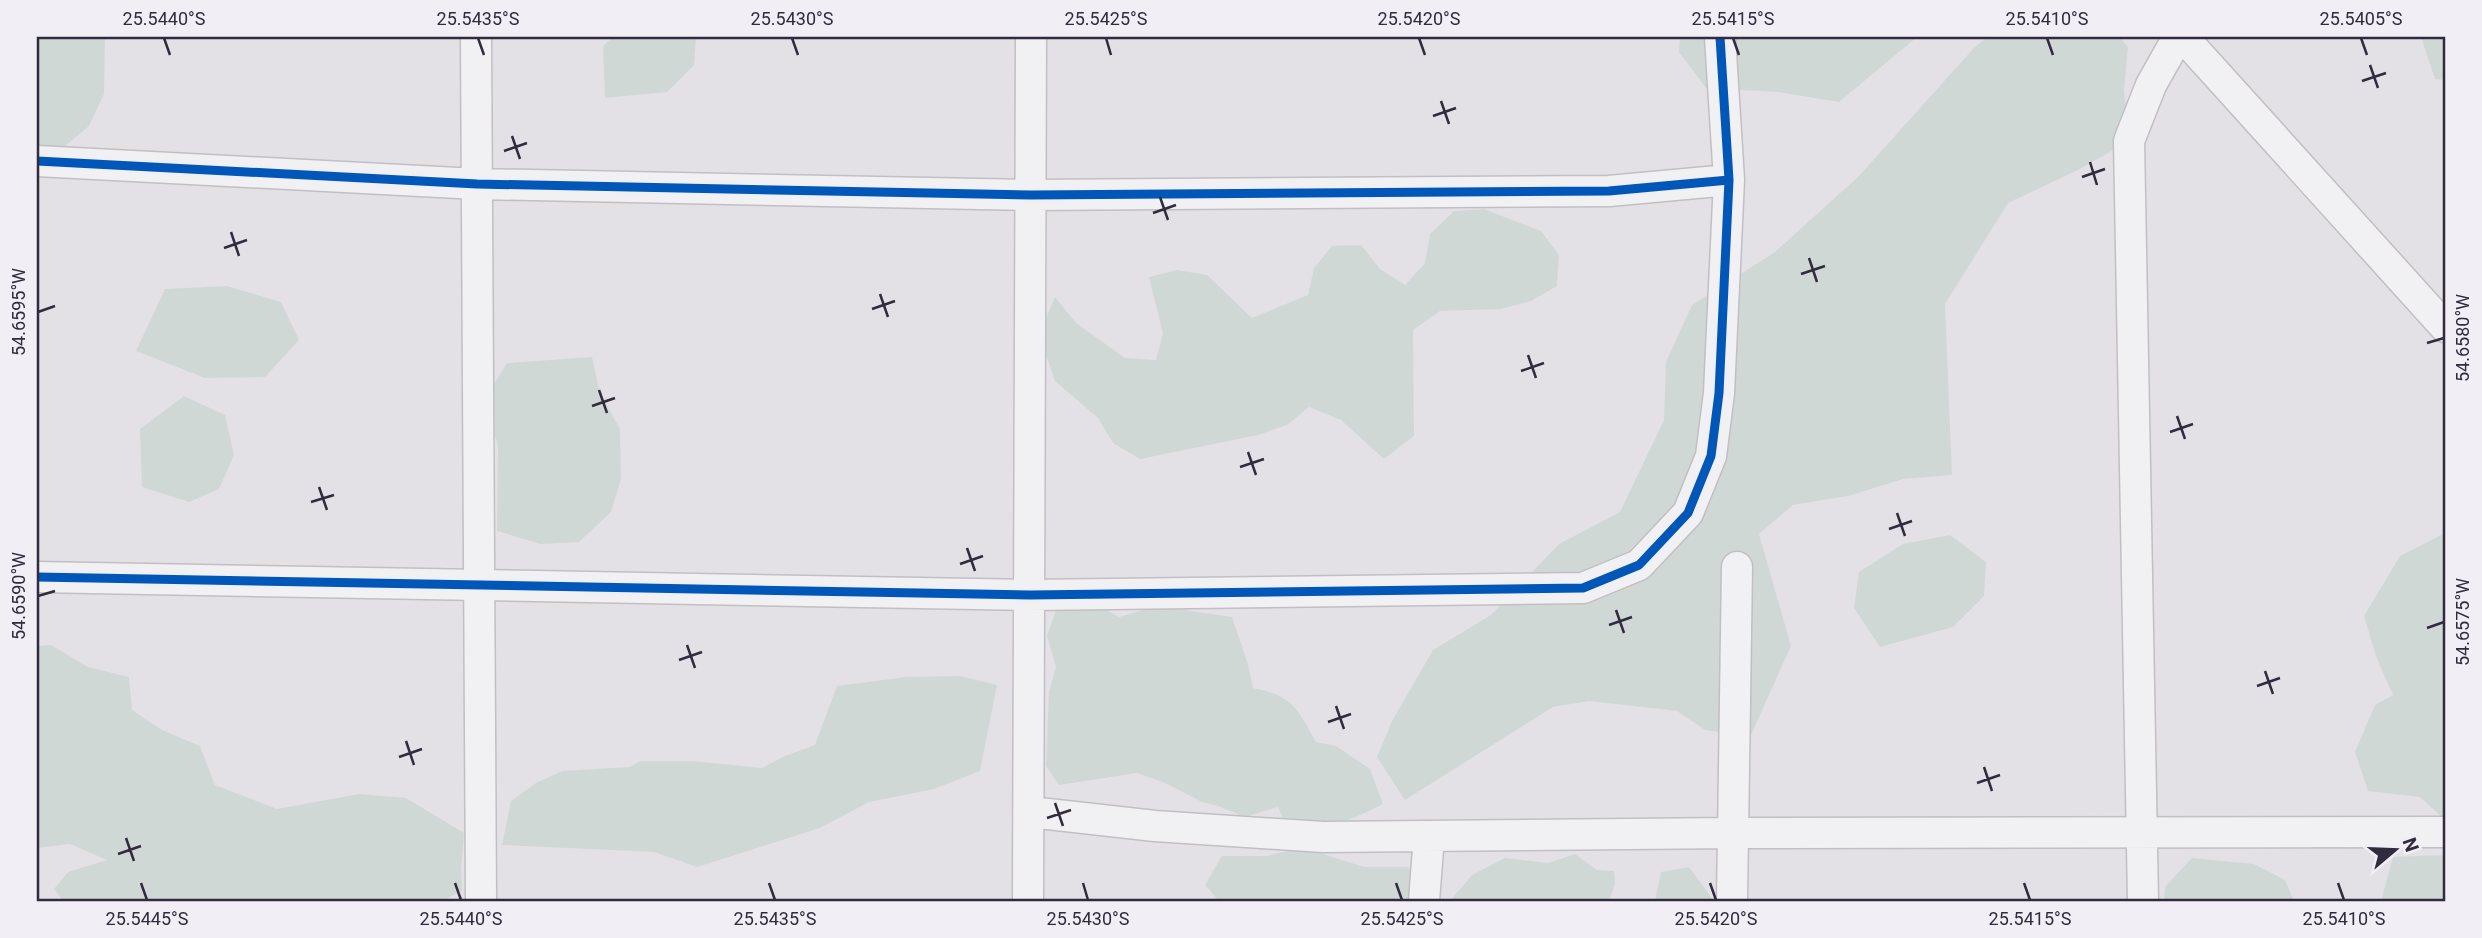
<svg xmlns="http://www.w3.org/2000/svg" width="2482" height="938" viewBox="0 0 2482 938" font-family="Roboto,sans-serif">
  <rect width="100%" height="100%" fill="#e3e1e5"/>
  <!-- green -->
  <path fill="#d0d8d6" d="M37 37H105L104 94 89 126 46 162 37 157Z
    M613 37H696L694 65 667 92 605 98 603 46Z
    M1680 37H1917L1839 102 1778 92 1706 88 1679 52Z
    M1987 37H2119L2128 47 2124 90 2129 141 2080 169 2008 203 1945 304 1952 475 1903 479 1848 496 1793 505 1759 534 1791 646 1750 737 1705 730 1677 711 1589 701 1553 707 1405 800 1377 757 1392 721 1433 650 1491 615 1559 544 1620 512 1664 420 1666 362 1692 305 1775 252 1859 176 1973 49Z
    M2421 37H2445V80L2435 79Z
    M1484 209 1541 231 1559 255 1557 286 1531 301 1501 309 1440 311 1413 330 1414 436 1384 459 1341 420 1309 407 1287 425 1258 435 1140 459 1113 443 1098 418 1055 381 1045 352 1044 323 1055 297 1076 323 1125 358 1156 360 1163 333 1149 277 1177 270 1207 275 1252 318 1308 295 1314 268 1332 246 1361 245 1380 269 1405 285 1425 263 1430 234 1454 211Z
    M227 286 281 302 299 340 265 377 205 378 136 351 165 289Z
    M592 357 600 393 620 429 621 479 611 512 579 542 541 544 497 531 498 446 484 400 507 363Z
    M184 396 225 415 234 455 219 489 189 502 142 487 140 429Z
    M2445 533V820L2420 797 2368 791 2355 752 2375 705 2393 695 2377 659 2364 616 2400 556Z
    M1950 535 1986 562 1984 596 1953 627 1880 647 1854 608 1859 572 1903 544Z
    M1077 594 1119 617 1157 606 1232 617 1248 664 1253 688C1293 696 1297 708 1316 742L1336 746 1370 769 1383 804C1340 825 1330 830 1283 818L1278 807 1245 817 1218 806 1202 802 1165 783 1137 773 1059 785 1046 766 1049 692 1056 667 1047 636 1056 610Z
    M51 645 88 667 129 677 132 710 162 730 200 746 215 785 277 809 359 794 406 798 464 833 461 870 462 890 443 901H63L54 889 68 872 107 860 70 844 37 848V646Z
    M960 676 997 685 980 771 934 789 869 802 820 828 697 867 654 852 502 845 511 801 536 783 562 771 630 767 640 761H692L762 768 785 756 815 745 837 686 906 677Z
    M1301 847 1364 867H1409L1416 890 1408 901H1219L1205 885 1222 856H1267Z
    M1575 854 1597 870 1614 871 1615 884 1609 901H1450L1472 875 1505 858 1548 863Z
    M2445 855V901H2381L2393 857Z
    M2192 858 2254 864 2285 880 2294 901H2164L2165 887Z
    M1689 867 1714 901H1655L1661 872Z"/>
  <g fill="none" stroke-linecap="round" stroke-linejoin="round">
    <defs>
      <path id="minor" d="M476 37 481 901
        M2183 37 2445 327
        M37 161 477 184 1031 195 1609 191 1729 180
        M37 577 1030 595 1583 588 1639 565 1688 513 1711 456 1719 393 1729 180 1720 37
        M1030 812 1155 826 1323 837 1732 833 2445 832
        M1028 901 1031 37
        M1424 901 1429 836
        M1732 901 1737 567
        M2143 901 2129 141 2151 85 2178 37"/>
    </defs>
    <!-- minor casing -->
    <use href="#minor" stroke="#c1bfc3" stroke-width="33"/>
    <!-- minor -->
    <use href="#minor" stroke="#f1f0f3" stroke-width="30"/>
    <defs>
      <path id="cycleway" d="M37 161 477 184 1031 195 1609 191 1729 180
        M37 577 1030 595 1583 588 1639 565 1688 513 1711 456 1719 393 1729 180 1720 37"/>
    </defs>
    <!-- cycleway casing -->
    <use href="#cycleway" stroke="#f1eff5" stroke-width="13"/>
    <!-- cycleway -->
    <use href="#cycleway" stroke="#0057b8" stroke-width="9"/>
  </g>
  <!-- ticks -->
  <path fill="none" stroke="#322a3d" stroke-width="2.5" d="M164 38 170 55M478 38 484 55M792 38 798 55M1106 38 1111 55M1419 38 1425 55M1733 38 1739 55M2047 38 2053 55M2361 38 2367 55M2370 65 2378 88M2362 81 2386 73M1441 101 1449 124M1433 116 1456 108M512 136 520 159M504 151 527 143M2090 162 2097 185M2082 177 2105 169M1160 197 1168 220M1153 213 1176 205M231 232 239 256M224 248 247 240M1809 258 1817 282M1801 274 1825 266M880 294 888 317M872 309 895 301M38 312 55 306M2427 343 2444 338M1528 355 1536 378M1521 371 1544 363M599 390 607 413M592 406 615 398M2177 416 2185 439M2170 432 2193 424M1248 452 1256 475M1240 467 1264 459M319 487 327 510M311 502 334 495M1897 513 1905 536M1889 529 1912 521M967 548 975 571M960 564 983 556M38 596 55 591M1616 610 1624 633M1609 625 1632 617M2427 628 2444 622M687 645 695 668M679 660 702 652M2265 671 2273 694M2257 686 2280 678M1336 706 1344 729M1328 722 1351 714M406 741 414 765M399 757 422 749M1984 767 1992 791M1977 783 2000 775M1055 803 1063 826M1047 818 1071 810M126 838 134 861M118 854 141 846M141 883 147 900M455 883 461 900M769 883 775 900M1083 883 1088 900M1396 883 1402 900M1710 883 1716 900M2024 883 2030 900M2338 883 2344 900"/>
  <!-- border -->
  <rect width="2482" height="938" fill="none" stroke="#f1eff5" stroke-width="77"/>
  <!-- north arrow -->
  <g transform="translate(2395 850) rotate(71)" stroke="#f1eff5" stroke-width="5" paint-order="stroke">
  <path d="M0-5L12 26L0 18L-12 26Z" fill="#322a3d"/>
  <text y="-10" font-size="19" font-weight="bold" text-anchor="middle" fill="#322a3d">N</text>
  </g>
  <rect x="38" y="38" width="2406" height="862" fill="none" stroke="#322a3d" stroke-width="2.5"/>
  <g font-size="18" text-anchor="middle" fill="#322a3d">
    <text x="164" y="25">25.5440°S</text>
    <text x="478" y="25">25.5435°S</text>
    <text x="792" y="25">25.5430°S</text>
    <text x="1106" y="25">25.5425°S</text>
    <text x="1419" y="25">25.5420°S</text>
    <text x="1733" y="25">25.5415°S</text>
    <text x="2047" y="25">25.5410°S</text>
    <text x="2361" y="25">25.5405°S</text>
    <text transform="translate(19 312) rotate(-90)" y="6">54.6595°W</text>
    <text transform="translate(2463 338) rotate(-90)" y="6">54.6580°W</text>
    <text transform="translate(19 596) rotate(-90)" y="6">54.6590°W</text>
    <text transform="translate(2463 622) rotate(-90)" y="6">54.6575°W</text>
    <text x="147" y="925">25.5445°S</text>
    <text x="461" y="925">25.5440°S</text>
    <text x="775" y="925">25.5435°S</text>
    <text x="1088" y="925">25.5430°S</text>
    <text x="1402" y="925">25.5425°S</text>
    <text x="1716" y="925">25.5420°S</text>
    <text x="2030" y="925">25.5415°S</text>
    <text x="2344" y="925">25.5410°S</text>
  </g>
</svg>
